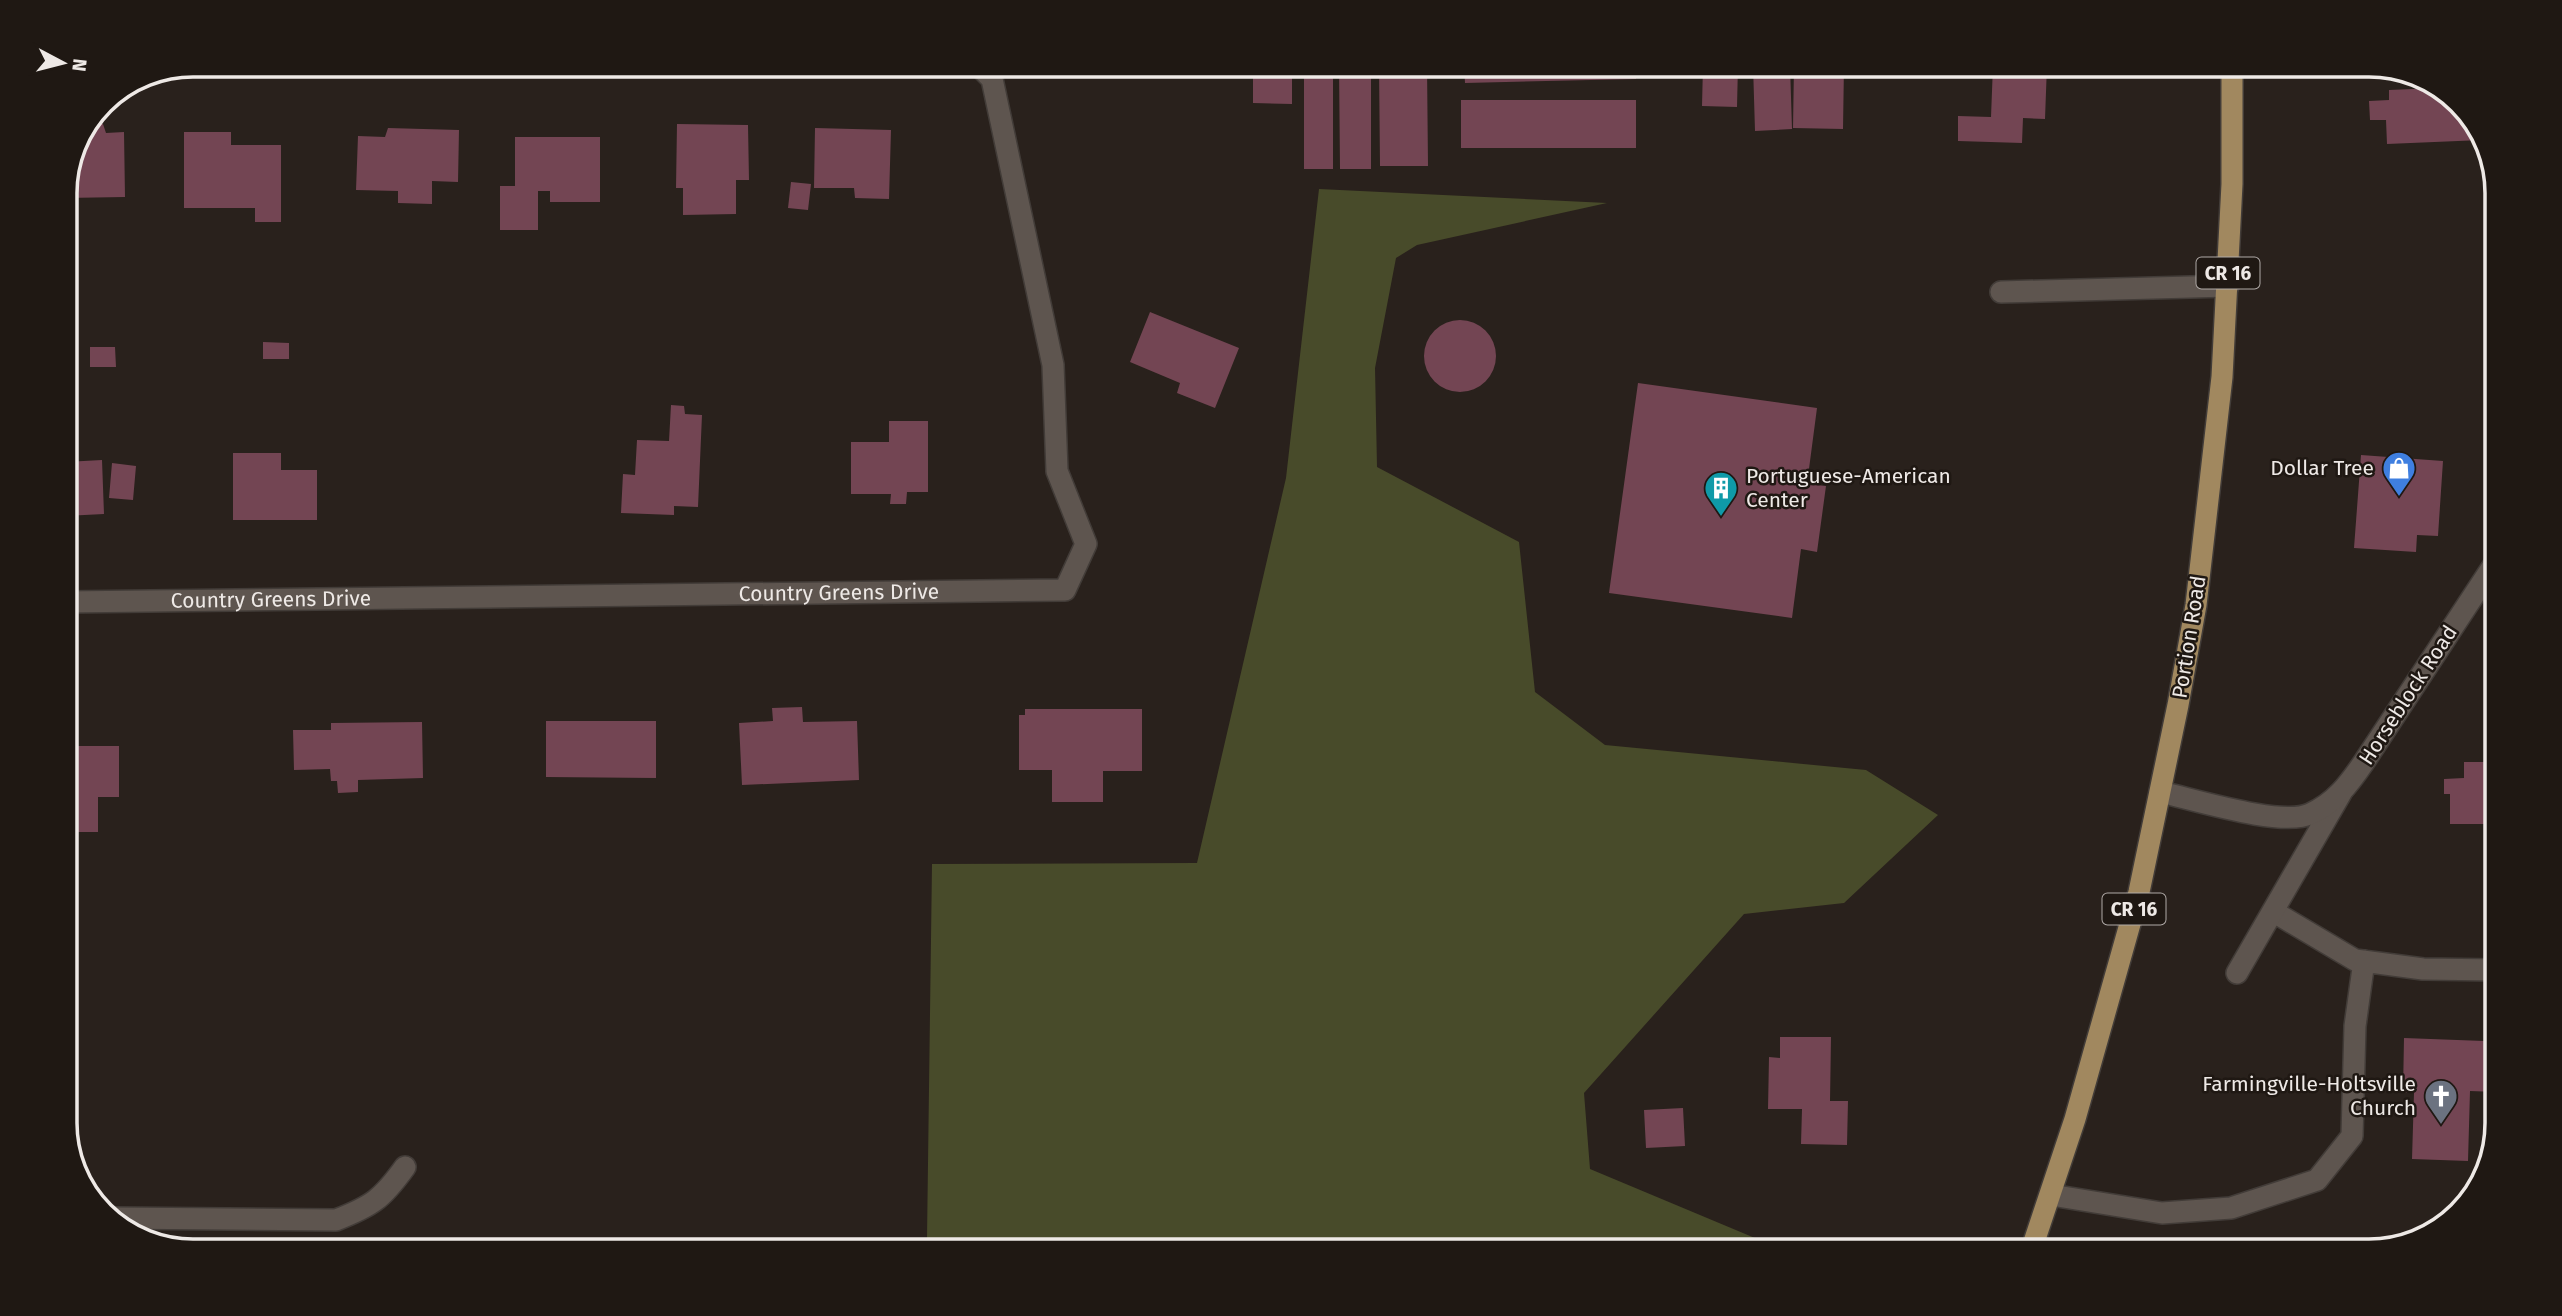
<svg xmlns="http://www.w3.org/2000/svg" width="2562" height="1316" viewBox="0 0 2562 1316" font-family="'Fira Sans',sans-serif">
  <rect width="100%" height="100%" fill="#29211c"/>
  <!-- green -->
  <path fill="#484b2a" d="M1319 189 1607 203 1417 245 1396 258 1375 368 1377 467 1519 542 1535 692 1605 745 1866 770 1938 815 1844 903 1744 914 1584 1093 1590 1169 1786 1251H1158V1241L927 1238 932 864 1197 863 1286 478Z"/>
  <!-- building -->
  <path fill="#734553" d="M1253 65H1292V104L1253 103Z
    M1304 65H1333V169H1304Z
    M1339 65H1371V169H1340Z
    M1379 65H1427L1428 166H1380Z
    M1464 65H1636V79L1465 83Z
    M1703 65H1738L1737 107 1702 106Z
    M1753 65H1790L1792 129 1755 131Z
    M1794 65H1844L1843 129 1793 128Z
    M1993 65H2047L2045 119 2023 118 2022 143 1958 141V116L1991 117Z
    M2437 88 2476 122 2482 140 2387 144 2386 120H2370L2369 101 2389 100V90Z
    M1461 100H1636V148H1461Z
    M103 124 106 133 124 132 125 197 65 198V185L92 125Z
    M677 124 748 125 749 180H736V214L683 215V188H676Z
    M388 128 459 130 458 182 432 181V204L398 203V191L356 190 358 136 385 137Z
    M815 128 891 130 889 199 855 198 854 188H814Z
    M184 132H231V145H281V222H255V208H184Z
    M515 137H600V202H550V191H538V230H500V186H515Z
    M791 182 811 184 808 210 788 208Z
    M1150 312 1239 348 1215 408 1177 393 1180 383 1130 362Z
    M1424 356a36 36 0 1 1 72 0a36 36 0 1 1-72 0Z
    M263 342 289 343V359H263Z
    M90 347H115L116 367H90Z
    M1638 383 1817 408 1807 484 1826 486 1817 552 1801 549 1792 618 1609 593Z
    M671 405 684 406 685 414 702 415 698 507 674 506V515L621 513 623 474 635 475 637 440 669 441Z
    M889 421H928V492H907L906 504H890L891 494H851V442H889Z
    M233 453H281V470H317V520H233Z
    M2361 455 2443 461 2438 536 2417 535 2416 552 2354 548Z
    M102 460 104 514 65 516V462Z
    M112 463 136 466 133 500 109 498Z
    M802 707 803 722 857 721 859 780 742 785 739 723 773 721 772 708Z
    M1025 709H1142V771H1103V802H1052V770H1019V715H1025Z
    M546 721H656V778L546 777Z
    M422 722 423 778 358 780V792L338 793 337 781H331L330 769 294 770 293 730H331V723Z
    M65 746H119V797H98V832H65Z
    M2464 762H2497V824H2450V794H2444V779L2464 778Z
    M1780 1037H1831L1830 1101H1848L1847 1145 1801 1144 1802 1109H1768L1769 1057 1780 1058Z
    M2404 1038 2484 1041V1065H2497V1092L2470 1091 2468 1161 2412 1159 2414 1093 2403 1092Z
    M1683 1108 1685 1146 1646 1148 1644 1110Z"/>
  <g fill="none" stroke-linecap="round" stroke-linejoin="round">
    <defs>
      <path id="lane" d="M2001 292 2228 286
        M2274 912 2355 960 2423 969 2497 970
        M2051 1195 2162 1213 2231 1208 2317 1180 2352 1136 2355 1026 2364 961"/>
      <g id="street">
        <path id="s1" d="M65 602 1065 590 1086 544 1057 471 1053 365 992 79 978 65"/>
        <path d="M2237 973 2341 793"/>
        <path d="M113 1218 336 1220C372 1206 382 1199 405 1167"/>
      </g>
      <path id="secondary" d="M2160 792C2193 799 2281 827 2310 814 2335 803 2349 784 2364 762L2497 560"/>
      <path id="primary" d="M2031 1251 2075 1119 2139 892 2178 705 2196 605 2222 377 2232 184V65"/>
    </defs>
    <!-- lane casing -->
    <use href="#lane" stroke="#423c38" stroke-width="24"/>
    <!-- street casing -->
    <use href="#street" stroke="#423c38" stroke-width="24"/>
    <!-- secondary casing -->
    <use href="#secondary" stroke="#423c38" stroke-width="24"/>
    <!-- primary casing -->
    <use href="#primary" stroke="#423c38" stroke-width="24"/>
    <!-- lane -->
    <use href="#lane" stroke="#5e554f" stroke-width="21"/>
    <!-- street -->
    <use href="#street" stroke="#5e554f" stroke-width="21"/>
    <!-- secondary -->
    <use href="#secondary" stroke="#5e554f" stroke-width="21"/>
    <!-- primary -->
    <use href="#primary" stroke="#a1885f" stroke-width="21"/>
  </g>
  <!-- icons -->
  <defs>
    <symbol id="shop-pin" viewBox="-11 -11 22 30"><path d="M0 17L-7.5 6A9.5 9.5 0 1 1 7.5 6Z" fill="#3f7fe0" stroke="#1f1813"/><path d="M-5-2.5h2.3a2.7 3.5 0 0 1 5.4 0H5L5.5 6h-11ZM-1.5-2.5h3a1.5 2.3 0 0 0-3 0Z" fill="#fff"/></symbol>
    <symbol id="building-pin" viewBox="-11 -11 22 30"><path d="M0 17L-7.5 6A9.5 9.5 0 1 1 7.5 6Z" fill="#0f9aa8" stroke="#1f1813"/><path d="M-4-6H4V6H1V3H-1V6H-4ZM-2.5-4.3h1.7v1.8h-1.7ZM.8-4.3h1.7v1.8H.8ZM-2.5-1h1.7V.8h-1.7ZM.8-1h1.7V.8H.8Z" fill="#fff"/></symbol>
    <symbol id="church-pin" viewBox="-11 -11 22 30"><path d="M0 17L-7.5 6A9.5 9.5 0 1 1 7.5 6Z" fill="#6b7280" stroke="#1f1813"/><path d="M-1.2-6h2.4v3.5h3.3v2.4h-3.3V6h-2.4V-.1h-3.3v-2.4h3.3Z" fill="#fff"/></symbol>
  </defs>
  <g fill-rule="evenodd">
    <use href="#shop-pin" x="2380" y="449" width="38" height="52"/>
    <use href="#building-pin" x="1702" y="469" width="38" height="52"/>
    <use href="#church-pin" x="2422" y="1077" width="38" height="52"/>
  </g>
  <g text-anchor="middle" dominant-baseline="central" stroke-width="5" stroke-linejoin="round" paint-order="stroke">
    <!-- shield labels -->
    <g fill="#1f1813" stroke="#b0aaa7" stroke-width="2">
      <rect x="2196.5" y="257.5" width="63" height="31" rx="5"/>
      <rect x="2102.5" y="893.5" width="63" height="31" rx="5"/>
    </g>
    <g font-size="19" font-weight="bold" fill="#eee9e6">
      <text x="2228" y="273">CR 16</text>
      <text x="2134" y="909">CR 16</text>
    </g>
    <!-- poi labels -->
    <g font-size="21" fill="#eee9e6" stroke="#1f1813" text-anchor="end">
      <text x="2374" y="468">Dollar Tree</text>
      <text x="1746" y="476" text-anchor="start">Portuguese-American<tspan x="1746" dy="24">Center</tspan></text>
      <text x="2416" y="1084">Farmingville-Holtsville<tspan x="2416" dy="24">Church</tspan></text>
    </g>
    <!-- street labels -->
    <g font-size="21" fill="#eee9e6" stroke="#1f1813">
      <text stroke="none"><textPath href="#s1" startOffset="774">Country Greens Drive</textPath></text>
      <text stroke="none"><textPath href="#s1" startOffset="206">Country Greens Drive</textPath></text>
      <text transform="translate(2189 637) rotate(-81)">Portion Road</text>
      <text transform="translate(2408 695) rotate(-57)">Horseblock Road</text>
    </g>
  </g>
  <!-- crop -->
  <path d="M0 0H2562V1316H0ZM193 77H2369A116 116 0 0 1 2485 193V1123A116 116 0 0 1 2369 1239H193A116 116 0 0 1 77 1123V193A116 116 0 0 1 193 77Z" fill="#1f1813" fill-rule="evenodd"/>
  <path fill="none" stroke="#eee9e6" stroke-width="3.5" d="M193 77H2369A116 116 0 0 1 2485 193V1123A116 116 0 0 1 2369 1239H193A116 116 0 0 1 77 1123V193A116 116 0 0 1 193 77Z"/>
  <!-- north arrow -->
  <g transform="translate(63 63) rotate(97)" stroke="#1f1813" stroke-width="5" paint-order="stroke">
  <path d="M0-5L12 26L0 18L-12 26Z" fill="#eee9e6"/>
  <text y="-10" font-size="19" font-weight="bold" text-anchor="middle" fill="#eee9e6">N</text>
  </g>
</svg>
